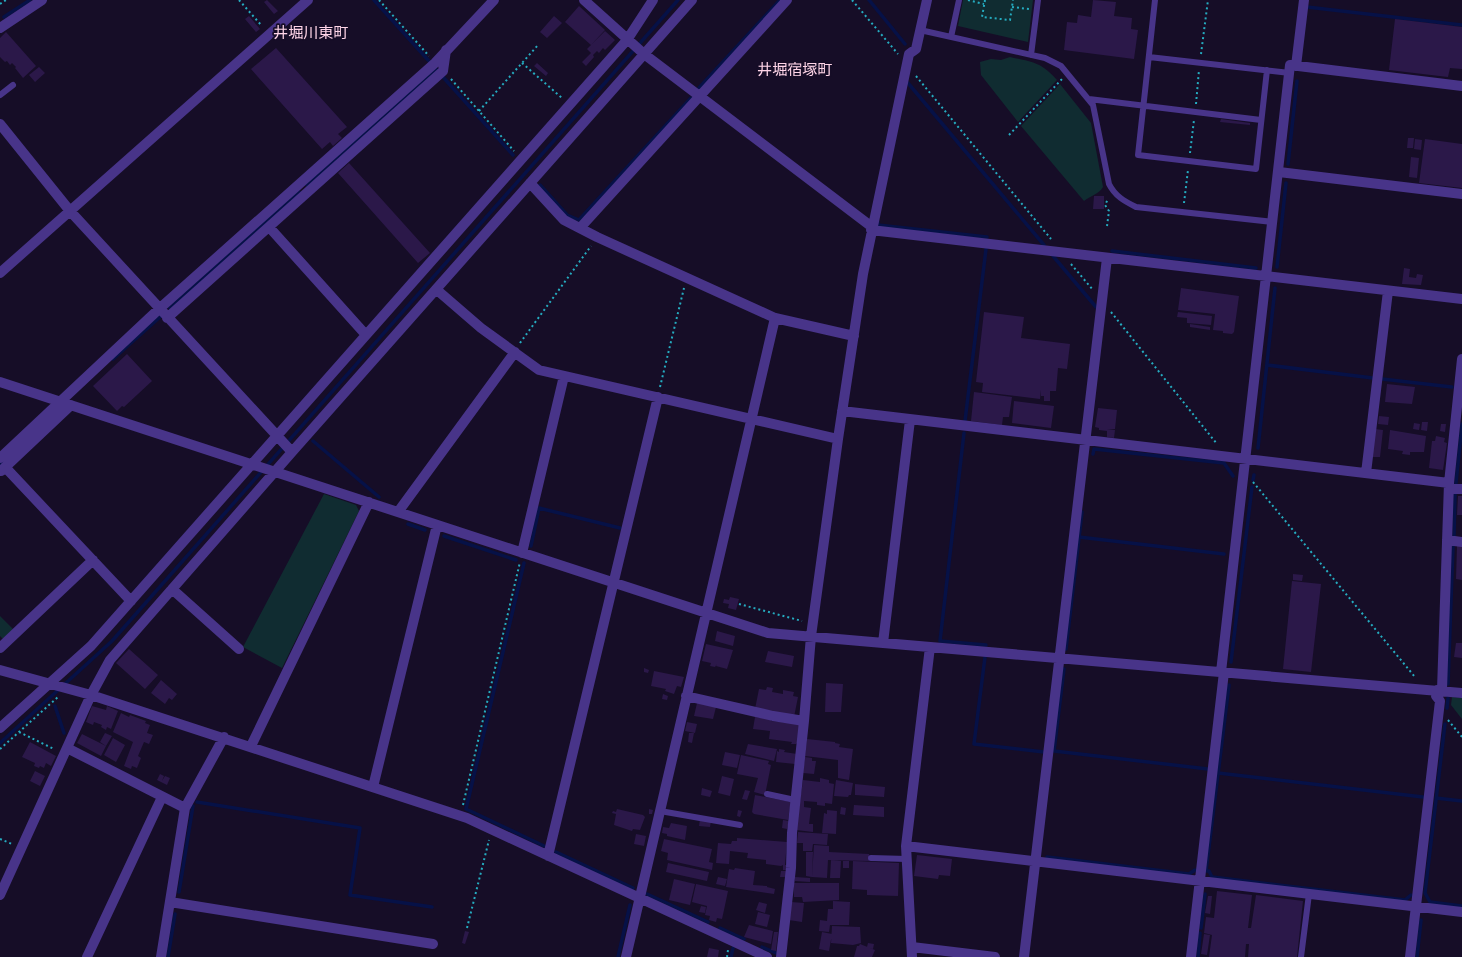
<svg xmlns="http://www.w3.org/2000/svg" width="1462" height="957" viewBox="0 0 1462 957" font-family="'Noto Sans','Noto Sans JP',sans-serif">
  <rect width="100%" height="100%" fill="#160d27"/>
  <!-- green -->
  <path fill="#102c31" d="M963 0H1033L1028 42 958 26Z
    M1010 57C1033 62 1041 62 1057 80L1018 122 981 75 980 62 991 59 1001 60Z
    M1060 84 1091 123 1103 187C1099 194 1090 196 1084 201L1021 126Z
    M324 494 356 505 359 511 282 668 243 647Z
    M0 616 14 630 3 639 0 636Z
    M1452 697 1462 698V719L1451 705Z"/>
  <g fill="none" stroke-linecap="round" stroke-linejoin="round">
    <!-- stream -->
    <path stroke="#061147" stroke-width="3.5" d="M374 0 429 61
      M869 0 905 44
      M1307 7 1462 25
      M4 17 30 0
      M443 77 513 155
      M908 83 1044 245
      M699 88 780 0
      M1288 164 1297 81
      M307 185 436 69
      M540 185 567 215 579 220 691 98
      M878 222V225L987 237
      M1112 251 1256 268
      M1053 256 1096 307
      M1277 267 1286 183
      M170 308 299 192
      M113 359 160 317
      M1267 365 1373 378
      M1382 379 1452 387
      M965 421 986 249
      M964 433 940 641 986 645
      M313 441 379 497
      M1258 448 1275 288
      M1093 454 1094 449 1224 463 1233 476
      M0 464 6 459
      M1253 480 1254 475
      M1456 483 1462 424
      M408 524 425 530
      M444 536 516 560
      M1454 536 1455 494
      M1079 537 1224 554
      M531 546 539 508 620 528
      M524 563 466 809 544 846
      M1066 649 1082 512
      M985 657 974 744 1044 752
      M1231 662 1252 487
      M1064 669 1054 751 1208 769
      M1448 684 1453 546
      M1229 685 1206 871H1209L1212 877 1405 900 1411 895
      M55 706 64 733
      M1447 708 1448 698
      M1445 724 1425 893 1430 902 1462 906
      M0 743 112 641 678 0
      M1218 773 1423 797
      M1436 798 1462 801
      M197 802 360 828 350 895 432 907
      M556 852 633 888
      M1047 857 1189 874 1195 870
      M179 892 193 806
      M647 894 708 922
      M720 928 733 934
      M1201 928 1205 894
      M735 935 744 939
      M762 947 776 953
      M168 957 175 914
      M618 957 630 905
      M731 957 733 948
      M1198 957 1200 933
      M1417 957 1421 920"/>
  </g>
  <!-- building -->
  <path fill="#2b1849" d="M267 0 278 11 274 14 264 2Z
    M1093 0 1116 2 1114 16 1132 18 1131 29 1138 30 1134 59 1064 50 1067 22 1077 23 1078 15 1091 17Z
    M579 6 605 30 591 45 565 22Z
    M249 16 260 29 256 32 245 19Z
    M554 16 562 23 547 38 540 32Z
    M1395 19 1462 27V69L1450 68 1448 77 1389 70Z
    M605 31 615 40 605 50 603 48 599 53 597 51 593 55 594 57 586 66 582 62 591 53 587 49Z
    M6 32 36 66 23 78 15 68 16 67 12 63 10 65 7 61 5 62 0 57V38Z
    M276 48 347 127 338 134 342 138 333 146 330 142 322 149 251 69Z
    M537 63 548 73 546 76 534 66Z
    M39 67 45 73 35 82 29 75Z
    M1221 119 1250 123V125L1220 122Z
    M1408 138H1414L1413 148H1407Z
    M1415 139 1422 140 1421 150 1414 149Z
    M1425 139 1462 144V188L1419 183Z
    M1411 157 1419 158 1417 178 1409 177Z
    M349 163 430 253 418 263 338 173Z
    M1094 196H1104V209H1093Z
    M1404 268 1410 269 1409 277 1416 278 1417 274 1423 275 1421 285 1402 284Z
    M1181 288 1239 296 1234 332 1232 334 1223 333V331L1213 330 1215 314 1178 310Z
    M984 312 1024 317 1021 338 1070 344 1067 369 1058 368 1056 391H1050V401H1044V396H1041V390L1040 399 982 392 983 383 976 382Z
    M1178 312 1212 316 1211 325 1187 323V318L1177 317Z
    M1190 324 1210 327V330L1190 327Z
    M127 354 152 381 124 407 122 406 117 411 93 386Z
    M1387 384 1415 387 1412 404 1385 402Z
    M974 392 1012 397 1009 417H1003L1002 425 971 421Z
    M1014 401 1054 406 1051 428 1012 423Z
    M1098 408 1117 410 1115 429H1107L1115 430 1114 438 1107 437V431L1099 430V428L1095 427Z
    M1379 416 1389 417 1388 425 1378 424Z
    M1422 422H1428L1427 431 1421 430Z
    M1414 423 1420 424 1419 430 1413 429Z
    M1441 424H1446L1445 432 1440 431Z
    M1375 429 1383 430 1380 457H1372Z
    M1390 430 1426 436 1424 452H1410V455L1402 454 1403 451 1388 449Z
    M1436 436 1445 438 1444 442 1447 443 1443 470 1429 468 1432 441H1435Z
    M1458 496H1462V515H1457Z
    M1457 546H1462V580L1456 579Z
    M1293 574 1303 575 1302 581 1293 580Z
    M1292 581 1321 584 1311 672 1283 669Z
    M730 597 739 599 736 610 728 608 729 604 723 603 724 599 729 600Z
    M717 631 735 636 733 646 715 641Z
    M1456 643H1462V658L1454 657Z
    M706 644 733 650 727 669 716 666 717 664 715 667 710 666 711 663 702 661Z
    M129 649 158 675 145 689 116 663Z
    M768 651 794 656 792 667 765 662Z
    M644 668 649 670 648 673 644 672Z
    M654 671 684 677 681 687 677 686 674 694 665 691 666 689 651 686Z
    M161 680 177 694 172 700 169 698 165 704 151 693Z
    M826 683 843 684 841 712H825Z
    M767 687 773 688 772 692 783 694V690L794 692 793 696 798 697 794 717 755 709 759 689 766 690Z
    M663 694 668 696 667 700 662 699Z
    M697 703 716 707 713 719 694 716Z
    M92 706 106 710 107 706 118 711 111 729 107 727 106 730 101 727 102 725 94 722 93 725 86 722Z
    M121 713 129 717 130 715 146 721 145 723 150 725 147 733 153 735 149 744 144 742 138 756 141 758 137 768 132 766 131 769 124 766 133 742 113 732Z
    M755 717 771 719V721L800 724 798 742 796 744H791L792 742 769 739 770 731 753 729Z
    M687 722 697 724 695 733 685 731Z
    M105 733 112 736 106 746 100 742Z
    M689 733H694L692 743 688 742Z
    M82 734 106 746 101 756 77 743Z
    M113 738 125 745 116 762 104 755Z
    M807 739 835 742V743L840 744 839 747 853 749 849 780 838 778V760L805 756Z
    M30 742 56 756 51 766 46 763 44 768 40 766 39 768 34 766 35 763 22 757Z
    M748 744 777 749 774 761 745 754Z
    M779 749 785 750 784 752 797 754 795 764 776 762 777 751 779 752Z
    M725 752 740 755 737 768 722 765Z
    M741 755 769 761 768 764 771 765 765 795 754 792 758 778 737 774Z
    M805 757 812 758V761H816L814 774 803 773Z
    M35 771 45 776 40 786 30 781Z
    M160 774 164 776 162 781 165 776 170 778 167 785 157 780Z
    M722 776 734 779 730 796 718 793Z
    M820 778 829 780V783L834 784 832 804 825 803V806L817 805V802L804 801V807L811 808 809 824H813V832L796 830 803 780 820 782Z
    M836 780 853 783 851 795H849L848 797 834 796Z
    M855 784 885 787 884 797 855 795Z
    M702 788 712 791 710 797 701 795Z
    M745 790 750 791 747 800 742 799Z
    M755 795 791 802 788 820 754 814 752 812Z
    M854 805 884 807V817L853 815Z
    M841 807 846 808 845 815 840 814Z
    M617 809 643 815 645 817 640 830 633 829 632 831 614 825 616 814 612 813 613 811 616 812Z
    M649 809 653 810 652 814H649Z
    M738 810 742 811 740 817 737 816Z
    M827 810 837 811 836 834 822 833 824 813 827 814Z
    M700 819 711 821 710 827 699 826Z
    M783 820 789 821 787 829 782 828Z
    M671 823 687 826 685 840 667 836V834L662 833 663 827 669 828Z
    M798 832 828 834 827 845 813 844 812 851H803V843H797Z
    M636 834 646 836 644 846 634 844Z
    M737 838 787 842 785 865H787L786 870H783V865L781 866 766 864V860L747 858 748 853 730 851 729 864 716 863 718 843 731 844 732 841H737Z
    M664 839 712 849 709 862 713 863 712 870 667 860 668 853 661 851Z
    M814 845 829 846V852L869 854V861L828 860 827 878 812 877Z
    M806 852H813L812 877 806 876Z
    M917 855 952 859 950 876 939 875 938 879 914 876Z
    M831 860 841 861 840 878H830Z
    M843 861H849V868H843Z
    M853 861 899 863 898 896 867 895V890L852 889Z
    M668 863 709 872 707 881 666 872Z
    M735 868 755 871 753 885 767 886V887L775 889 774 894 726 887 729 869 734 870Z
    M781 871H787L786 877H780Z
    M718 877 727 879 725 886 716 884Z
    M795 877 810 878V882L795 881Z
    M674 879 695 884 690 905 669 900Z
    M794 883H839V900L803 902 802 897H794Z
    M696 884 728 891 724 910 717 908 724 910 722 919 717 918 716 922 709 920 710 916 705 915 707 906 692 902Z
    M1217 891 1252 895 1248 928H1251L1256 895 1303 901 1297 957H1248L1249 944H1246L1245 957H1209L1212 935 1204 933 1206 917 1214 918Z
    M1208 896H1212L1210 914 1205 913Z
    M833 901 850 902 849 925H830L829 932 819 931 820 920 827 921 828 909H833Z
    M759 902 767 904 765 913 756 910Z
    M791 902 804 903 802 922 789 920Z
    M701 906 706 907 705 913 699 912Z
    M758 912 770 915 767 927 755 924Z
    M749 925 773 931 771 944 744 937Z
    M832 926 860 927 861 943 853 945 831 943Z
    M465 931 469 932 465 944 462 943Z
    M774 932H778L776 951 771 950Z
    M822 932 832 934 829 951 819 949Z
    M1204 934 1210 935 1207 955 1201 954Z
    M868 943 874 944 873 949 867 947Z
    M860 944 875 950 872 957H854L857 946H859Z
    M709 948 719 950 718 957H707Z"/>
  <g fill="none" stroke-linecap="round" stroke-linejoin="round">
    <!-- path -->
    <path stroke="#25acc0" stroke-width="2" stroke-dasharray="2 3" stroke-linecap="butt" d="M239 0 262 26
      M379 0 429 56
      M852 0 898 54
      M968 0 984 4
      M985 0 982 17 1010 20 1013 0
      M0 4 6 0
      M1012 7 1029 9
      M1201 54 1208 0
      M522 63 562 98
      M916 76 1051 239
      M451 79 514 151
      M1196 104 1199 70
      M479 111 539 44
      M1009 135 1062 79
      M1190 153 1194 120
      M1184 203 1188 170
      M1107 226 1109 211 1105 205 1108 199
      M1071 264 1093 290
      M1111 312 1217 444
      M520 343 591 246
      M660 387 684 288
      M1253 482 1415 677
      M739 604 802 621
      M1448 720 1462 737
      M19 732 54 749
      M0 749 58 697
      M463 805 520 562
      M0 839 12 844
      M467 928 489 840
      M727 957 728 950"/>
    <!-- lane -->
    <path stroke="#483489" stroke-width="6" d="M1155 0 1138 155 1256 169 1267 70
      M920 30 1045 58 1061 66 1093 105 1109 184C1115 196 1124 201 1136 207L1273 222
      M951 37 959 0
      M1031 55 1038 0
      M1149 57 1290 73
      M0 95 13 85
      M1089 99 1261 120
      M767 794 795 800
      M660 811 740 825
      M871 858 907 859
      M1301 957 1309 894"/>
    <!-- street -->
    <path stroke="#483489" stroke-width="10" d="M584 0 644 54 872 227
      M0 28 42 0
      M1296 66 1304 0
      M0 124 70 211 292 452 110 660 91 695 0 895
      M1279 172 1462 194
      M530 183 564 220 597 237 775 318 854 336
      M269 227 366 335
      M580 228 787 0
      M871 230 1462 299
      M0 273 308 0
      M437 290 481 328 539 370 838 439
      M167 318 443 71 446 50
      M0 382 768 633 1462 693
      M842 411 1449 483
      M292 452 692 0
      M0 458 159 309 435 63 494 0
      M5 467 131 601
      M1 471 71 405
      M1366 473 1388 291
      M1449 489H1462
      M398 512 515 352
      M1447 540 1462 542
      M522 553 564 376
      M172 589 239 649
      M883 643 910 420
      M0 648 93 560
      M0 670 91 695 467 818 767 957
      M1221 672 1290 65 1462 86
      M1442 690 1449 483 1462 359
      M686 696 773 716 804 721
      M0 728 91 646 627 40 653 0
      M251 746 369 502
      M67 748 185 808
      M373 787 437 525
      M906 846 1462 912
      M548 856 658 397
      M170 902 433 944
      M912 947 995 957
      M87 957 162 797
      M161 957 185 808 224 737
      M626 957 775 318
      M781 957 791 868 792 833 804 721 811 636 838 439 863 274 909 54 916 49 927 0
      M912 957 906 846 930 647
      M1024 957 1107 258
      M1191 957 1224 672
      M1410 957 1440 701 1436 696 1437 690"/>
  </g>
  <g text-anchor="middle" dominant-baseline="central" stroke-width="3.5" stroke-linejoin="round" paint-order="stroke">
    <!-- quarter labels -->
    <g font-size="15" fill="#ffd5e8" stroke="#160d27">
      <text x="311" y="32">井堀川東町</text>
      <text x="795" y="69">井堀宿塚町</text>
    </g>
  </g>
</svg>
